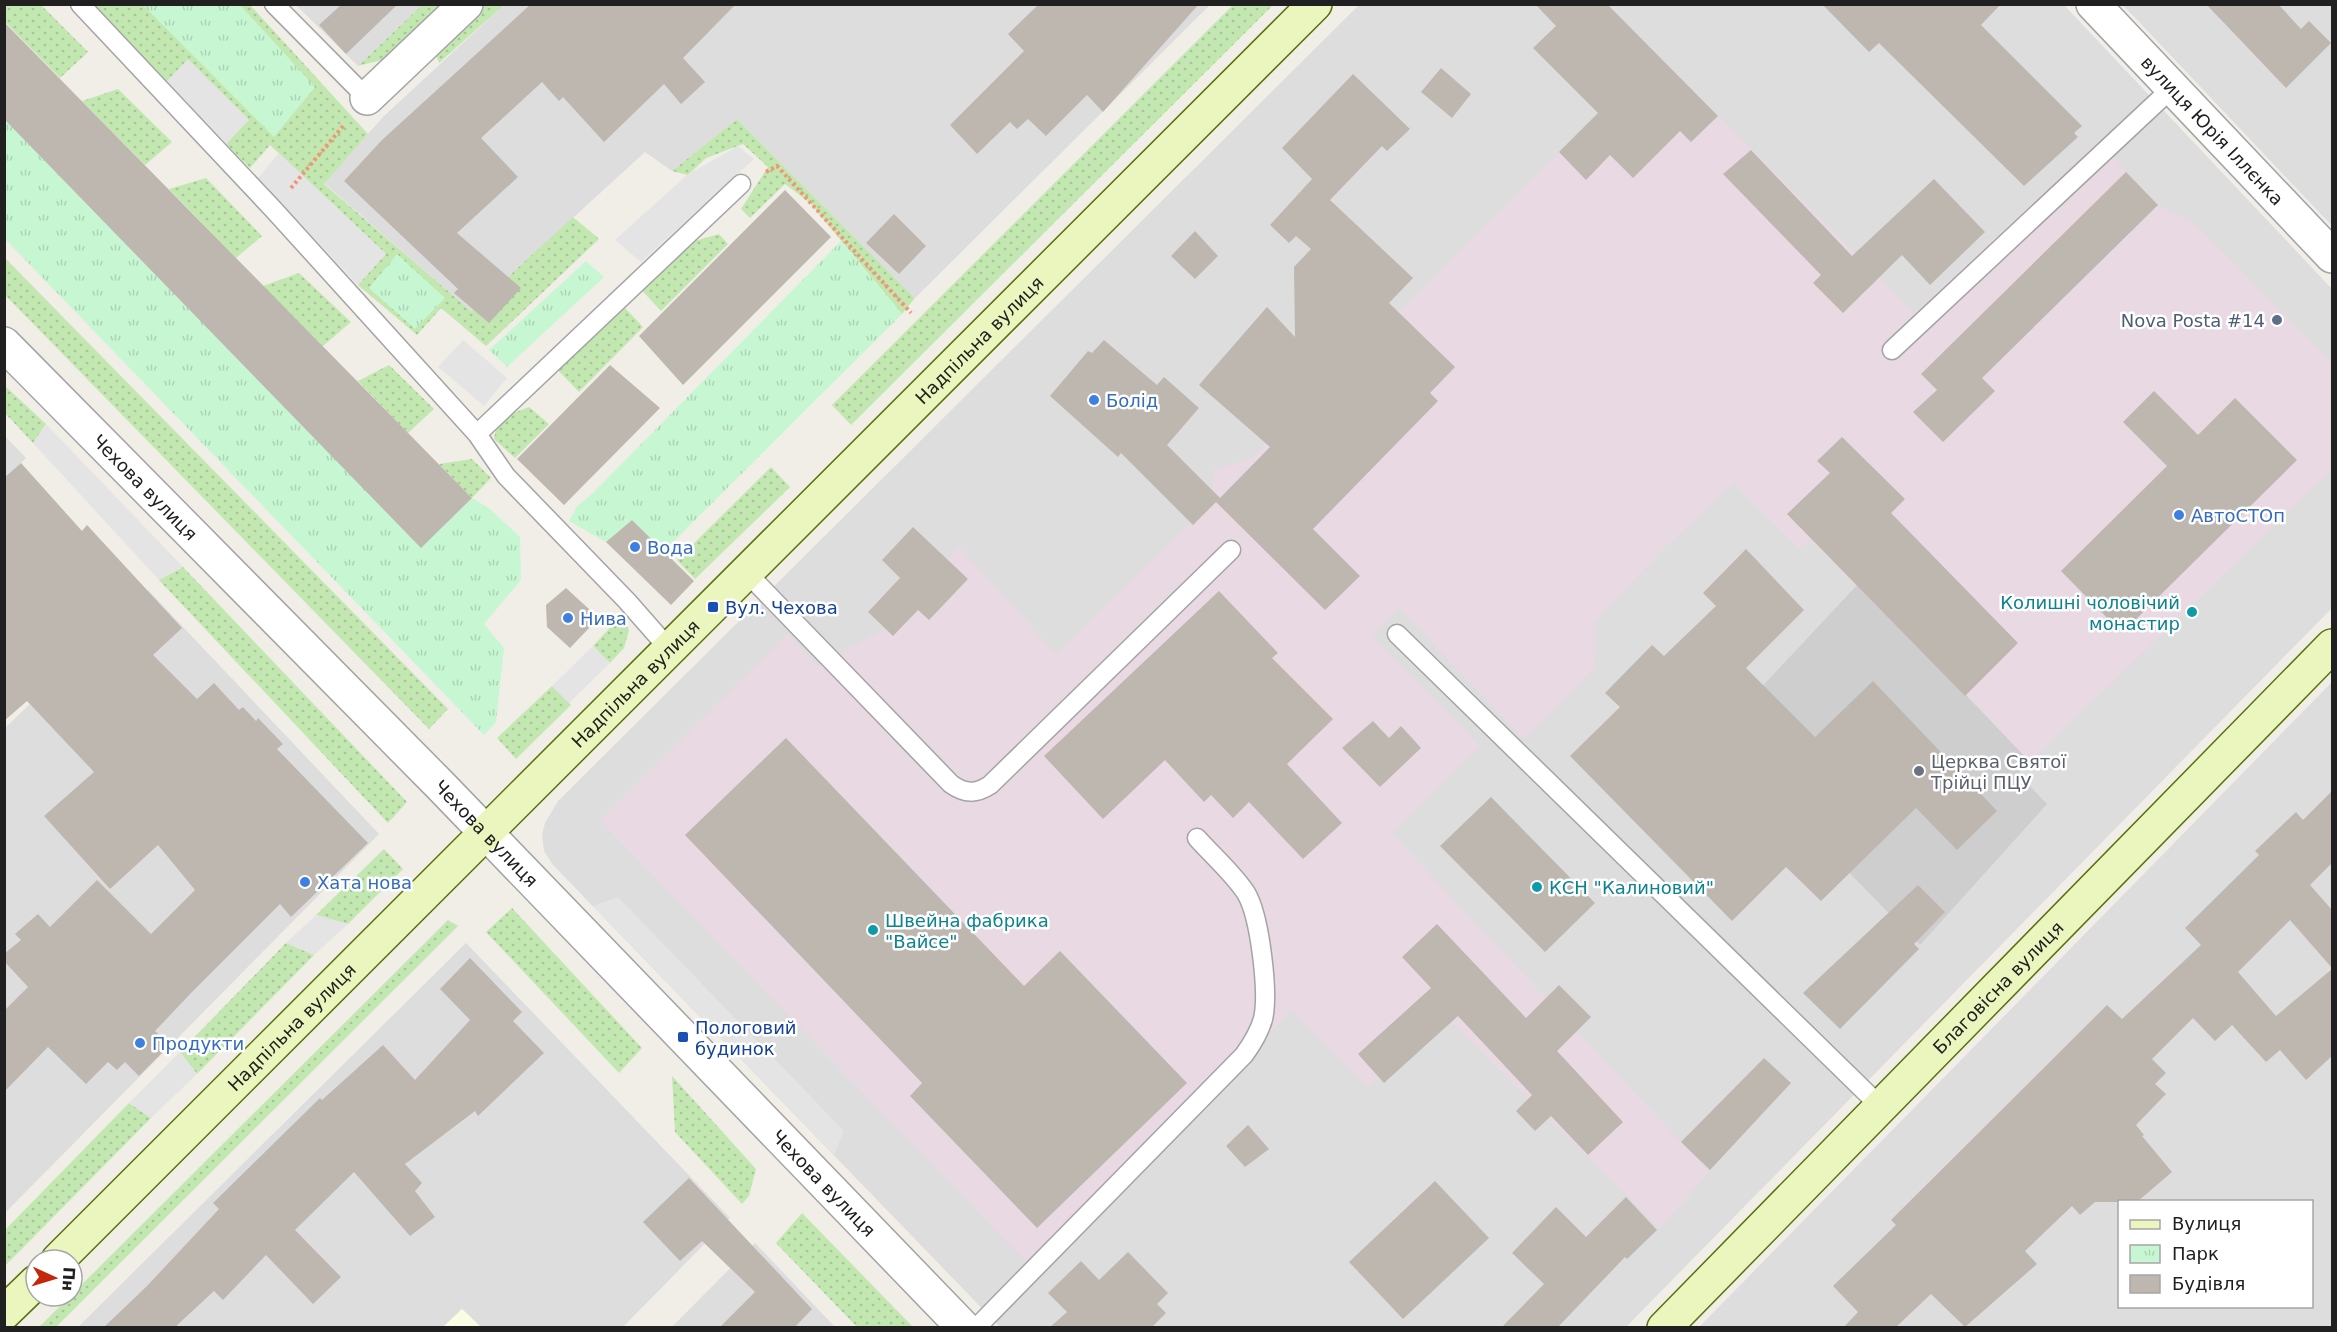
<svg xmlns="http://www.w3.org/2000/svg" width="2337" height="1332" viewBox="0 0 2337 1332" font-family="'DejaVu Sans',sans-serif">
  <defs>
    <pattern id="grass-dots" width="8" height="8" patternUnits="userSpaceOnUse" patternTransform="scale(1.5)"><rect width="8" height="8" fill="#c3e7b0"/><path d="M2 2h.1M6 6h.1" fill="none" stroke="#a7c697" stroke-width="1.8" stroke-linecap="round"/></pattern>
    <pattern id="park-tufts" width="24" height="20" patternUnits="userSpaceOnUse" patternTransform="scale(1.5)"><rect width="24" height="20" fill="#c7f7d2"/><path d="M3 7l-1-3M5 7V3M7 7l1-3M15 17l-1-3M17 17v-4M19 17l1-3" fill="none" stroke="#abd3b4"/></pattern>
  </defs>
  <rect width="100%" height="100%" fill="#f0eee7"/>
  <!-- residential -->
  <path fill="#dedddd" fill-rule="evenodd" d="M296 5H422L358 66Z
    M504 5H1210L915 298 737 119 672 171 645 152 471 311 324 183 384 116Z
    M1359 5H2064L2332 289V608L1626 1327H1000L553 865 544 851 542 834 545 823 558 801Z
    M2123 5H2332V226Z
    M4 435 26 458 5 478 4 477Z
    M148 590 379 834 5 1213V728Z
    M2332 682V1327H1699ZM2120 1202H2312V1306H2120Z
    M466 943 730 1218 623 1327H481L462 1309 443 1328H77Z
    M755 1243 835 1327 671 1328Z"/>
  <!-- industrial -->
  <path fill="#e9d9e3" d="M1657 54 1914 313 2100 140 2126 172 2158 205 2194 223 2332 363V469L2030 762 1813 536 1799 549 1734 483 1664 548 1596 621 1595 667 1524 739 1399 608 1372 636 1480 746 1392 834 1709 1172 1660 1228 1449 1020 1368 1087 1291 1010 1041 1277 600 820 788 633 817 666 888 627 959 547 1056 654 1213 501V470L1252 458Z"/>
  <!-- education -->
  <path fill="#f9fde3" d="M462 1309 481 1327H443Z"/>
  <!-- religious -->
  <path fill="#cecece" d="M1859 583 2030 762 2018 774 2047 804 1920 945 1723 744 1726 725Z"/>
  <!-- grass -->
  <path fill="url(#grass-dots)" d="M5 5H41L88 52 60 78 5 22Z
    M90 5H250L368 134 324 184 471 311 573 217 599 239 486 346 441 308 417 335 358 285 385 253 270 145 250 168 226 144 248 119 188 60 166 82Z
    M422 5H447L389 58 358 66Z
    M485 5H504L439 63 435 52Z
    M1233 5H1273L851 425 832 405Z
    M118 89 172 142 145 165 82 101Z
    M737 119 915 298 902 314 810 203 785 184 750 218 741 209 768 167 743 144 706 158 688 175 672 171Z
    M206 178 262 236 236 258 169 189Z
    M719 234 728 244 661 311 635 283 677 246Z
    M4 257 448 709 429 729 5 295Z
    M299 273 351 322 323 346 263 286Z
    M624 307 643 327 579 392 552 364Z
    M389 365 434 409 408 433 358 381Z
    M4 385 46 424 33 443 5 413Z
    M529 407 549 424 515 458 494 439C497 418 512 414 529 407Z
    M472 459 491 478 472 498 439 464Z
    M771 467 790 487 695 579 677 560Z
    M183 567 407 802 388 823 159 580Z
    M621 616 629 630 624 648 610 663 593 646Z
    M552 686 571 705 516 759 497 738Z
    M384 849 403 869 348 924 316 915Z
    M512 908 642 1048 619 1073 486 932Z
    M448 920 458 926 56 1327H39Z
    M286 943 314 955 197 1074 180 1052Z
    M672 1076 756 1169 749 1196 742 1204 675 1132Z
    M129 1103 151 1118 5 1266V1230Z
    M802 1213 913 1327H857L776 1243Z"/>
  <!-- park -->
  <path fill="url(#park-tufts)" d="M143 5H240L315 87 274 137Z
    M4 119 421 547 472 498 490 509 520 537 521 580 484 624 504 648 496 722 484 735 5 239Z
    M841 241 902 314 663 552 632 520 606 542 569 521 577 506 592 494Z
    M397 254 445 298 415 329 369 288Z
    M586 261 604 277 507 367 489 350Z"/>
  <!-- parking -->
  <path fill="#e4e4e4" d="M188 59 249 120 226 144 166 82Z
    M738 146 754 159 641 262 615 240 687 175Z
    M279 153 386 254 358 285 258 178Z
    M463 340 507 378 484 406 438 367Z
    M46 424 183 567 159 580 33 443Z
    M593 646 610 663 569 703 552 686Z
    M618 897 844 1131 834 1155 593 906Z
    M316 915 348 924 314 955 286 943Z
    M180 1052 197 1074 151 1118 129 1103Z"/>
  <!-- building -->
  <path fill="#bdb7b0" d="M342 4H398L346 54 319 25Z
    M531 4H736L683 58 705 82 681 104 664 84 604 142 563 97 559 101 542 82 481 138 518 177 457 233 521 288 489 323 454 293 458 289 344 181 382 140Z
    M1039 4H1199L1103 112 1087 95 1046 136 1028 119 1017 129 1010 122 977 154 950 125 1024 51 1008 34Z
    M1535 4H1607L1718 116 1691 142 1680 131 1633 178 1610 155 1586 180 1559 152 1598 113 1533 48 1556 26Z
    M1822 4H2001L1981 25 2082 126 2074 133 2078 137 2024 186 1879 43 1869 52Z
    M2206 4H2278L2301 29 2309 21 2331 43 2286 88Z
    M4 22 472 498 421 548 4 119Z
    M1441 68 1471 94 1452 118 1421 92Z
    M1353 74 1410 129 1387 151 1382 146 1330 200 1413 278 1389 303 1455 367 1430 393 1438 401 1313 529 1360 576 1325 610 1216 502 1193 525 1121 453 1118 457 1050 396 1088 351 1092 353 1104 340 1157 385 1164 377 1199 408 1167 445 1220 498 1270 447 1199 385 1267 307 1295 337 1294 267 1311 249 1296 236 1289 243 1270 225 1312 179 1282 148Z
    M1751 150 1852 256 1934 179 1985 232 1930 285 1902 255 1843 313 1813 283 1821 275 1723 174Z
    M2126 172 2158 205 1982 378 1995 391 1943 442 1913 412 1937 390 1921 374Z
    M785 190 831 237 683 385 639 336Z
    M894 214 926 246 899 274 866 243Z
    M1195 231 1218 256 1195 279 1171 256Z
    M610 365 660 408 564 505 517 459Z
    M2154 391 2198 435 2235 398 2297 460 2122 633 2061 571 2167 466 2123 422Z
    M1842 437 1905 499 1891 513 2018 643 1965 696 1787 514 1830 473 1817 461Z
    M21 463 82 531 87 525 182 628 153 655 197 699 214 683 239 710 243 707 256 721 258 718 283 744 277 749 368 843 291 917 280 904 192 992 155 1031 170 1045 139 1076 125 1062 117 1070 108 1062 86 1084 48 1047 4 1092V1011L28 987 4 961V954L21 940 15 934 38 914 50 927 97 880 151 934 195 890 158 845 110 889 44 816 94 772 27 701 4 721V478Z
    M632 520 694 581 671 605 606 542Z
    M913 527 968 579 929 620 918 610 893 636 868 612 900 578 882 560Z
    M1746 549 1804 610 1746 668 1815 737 1873 681 1997 811 1957 850 1916 808 1821 901 1786 867 1732 921 1570 756 1620 707 1605 693 1652 645 1664 656 1716 606 1703 593Z
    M566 588 590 610V627L570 648 547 627 546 605Z
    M1219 591 1278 653 1272 658 1333 719 1287 764 1342 823 1303 859 1249 802 1233 818 1211 795 1204 802 1165 760 1103 819 1044 756Z
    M1373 721 1389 738 1401 726 1421 748 1380 787 1342 748Z
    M786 738 1024 986 1060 951 1187 1083 1037 1228 910 1096 922 1083 685 835Z
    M2332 791V863L2310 885 2332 910V968L2290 920 2238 972 2276 1016 2332 969V1056L2306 1080 2280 1050 2266 1062 2232 1025 2215 1041 2193 1018 2152 1059 2166 1073 2155 1084 2166 1094 2136 1125 2144 1135 2142 1136 2172 1172 2137 1202H2095L2080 1215 2072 1206 2025 1251 2037 1264 1965 1327 1931 1294 1895 1328H1843L1858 1312 1833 1286 1896 1225 1891 1220 2107 1005 2122 1019 2201 945 2185 928 2259 855 2255 851 2296 812 2303 820Z
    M1491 797 1595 903 1545 952 1440 846Z
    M1918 885 1945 912 1914 944 1919 949 1840 1029 1803 993Z
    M1437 924 1526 1018 1559 985 1591 1017 1557 1051 1623 1122 1588 1155 1551 1116 1535 1131 1516 1111 1532 1095 1458 1016 1384 1083 1358 1054 1431 988 1402 957Z
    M470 958 522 1012 513 1021 544 1053 478 1116 475 1111 405 1164 422 1183 415 1191 435 1217 410 1236 354 1172 295 1230 341 1277 313 1304 266 1255 223 1300 214 1291 174 1328H103L147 1286 219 1209 213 1203 320 1098 322 1100 383 1045 415 1080 470 1020 440 989Z
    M1764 1058 1791 1083 1710 1170 1681 1142Z
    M1248 1125 1269 1149 1245 1167 1226 1146Z
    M689 1178 812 1309 794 1328H719L755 1292 702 1241 680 1261 643 1222Z
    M1435 1181 1489 1238 1403 1319 1349 1262Z
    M1626 1197 1657 1230 1627 1259 1625 1257 1557 1328H1501L1544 1284 1512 1253 1556 1207 1586 1237Z
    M1128 1252 1168 1293 1157 1304 1166 1313 1151 1328H1049L1067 1312 1048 1293 1081 1261 1099 1280Z"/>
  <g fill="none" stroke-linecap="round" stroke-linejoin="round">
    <defs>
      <path id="service" d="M80 4 273 209 477 434 506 476 627 601 670 650
        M274 4 367 98
        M1892 350 2172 88
        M477 434 741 184
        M747 573 951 784C965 794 976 794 990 785L1231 550
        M1397 634 1880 1106
        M976 1328 1244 1055C1252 1044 1259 1033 1263 1019 1269 993 1260 916 1246 893 1233 873 1213 856 1197 838"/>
      <path id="minor" d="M367 98 466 4"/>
      <g id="tertiary">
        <path id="s1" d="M2093 4 2332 256"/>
        <path id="s2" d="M4 344 441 786 964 1328"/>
      </g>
      <g id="secondary">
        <path id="s3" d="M58 1260 1315 4"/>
        <path d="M4 1313 36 1282"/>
        <path id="s4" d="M1664 1328 2332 646"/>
      </g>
    </defs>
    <!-- service casing -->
    <use href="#service" stroke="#a4a4a4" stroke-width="21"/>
    <!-- minor casing -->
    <use href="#minor" stroke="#a4a4a4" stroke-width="36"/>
    <!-- tertiary casing -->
    <use href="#tertiary" stroke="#a4a4a4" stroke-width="36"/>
    <!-- secondary casing -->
    <use href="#secondary" stroke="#58720c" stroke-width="36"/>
    <!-- path -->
    <path stroke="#f29576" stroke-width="4" stroke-dasharray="3 3" stroke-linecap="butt" d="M766 172 777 166 911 313
      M291 188 344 125"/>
    <!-- service -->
    <use href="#service" stroke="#fff" stroke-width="18"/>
    <!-- minor -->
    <use href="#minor" stroke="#fff" stroke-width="33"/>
    <!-- tertiary -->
    <use href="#tertiary" stroke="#fff" stroke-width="33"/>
    <!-- secondary -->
    <use href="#secondary" stroke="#ebf6bf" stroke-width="33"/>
  </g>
  <!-- markers -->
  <circle fill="#5c6f8a" stroke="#fff" stroke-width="2" cx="2277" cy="320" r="6"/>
  <g fill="#3f7fe0" stroke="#fff" stroke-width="2">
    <circle cx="1094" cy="400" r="6"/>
    <circle cx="2179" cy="515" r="6"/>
    <circle cx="635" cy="547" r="6"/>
    <circle cx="568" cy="618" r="6"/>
    <circle cx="305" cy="882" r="6"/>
    <circle cx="140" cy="1043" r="6"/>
  </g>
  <g fill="#1a4fb4" stroke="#fff" stroke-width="2">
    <rect x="707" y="601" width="12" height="12" rx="3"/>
    <rect x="677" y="1031" width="12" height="12" rx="3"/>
  </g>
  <g fill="#0f9aa8" stroke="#fff" stroke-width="2">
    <circle cx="2192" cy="612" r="6"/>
    <circle cx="1537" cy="887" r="6"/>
    <circle cx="873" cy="930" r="6"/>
  </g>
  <circle fill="#6b7280" stroke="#fff" stroke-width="2" cx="1919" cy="771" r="6"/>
  <g text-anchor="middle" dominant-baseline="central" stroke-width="5" stroke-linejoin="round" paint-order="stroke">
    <!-- street labels -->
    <g font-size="18" fill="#202020" stroke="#fff">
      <text stroke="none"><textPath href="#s1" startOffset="174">вулиця Юрія Іллєнка</textPath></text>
      <text stroke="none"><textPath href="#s3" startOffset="1302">Надпільна вулиця</textPath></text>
      <text stroke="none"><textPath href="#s2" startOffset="201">Чехова вулиця</textPath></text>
      <text stroke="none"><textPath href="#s3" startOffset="816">Надпільна вулиця</textPath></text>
      <text stroke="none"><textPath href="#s2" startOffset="687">Чехова вулиця</textPath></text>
      <text stroke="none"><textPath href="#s4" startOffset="477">Благовісна вулиця</textPath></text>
      <text stroke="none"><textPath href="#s3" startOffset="330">Надпільна вулиця</textPath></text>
      <text stroke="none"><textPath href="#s2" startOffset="1173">Чехова вулиця</textPath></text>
    </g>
    <!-- service labels -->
    <g font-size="18" fill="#4e5e75" stroke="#fff" text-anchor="end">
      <text x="2265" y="320">Nova Posta #14</text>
    </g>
    <!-- shop labels -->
    <g font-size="18" fill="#366cbe" stroke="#fff" text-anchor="start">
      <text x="1106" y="400">Болід</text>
      <text x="2191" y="515">АвтоСТОп</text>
      <text x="647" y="547">Вода</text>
      <text x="580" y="618">Нива</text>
      <text x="317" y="882">Хата нова</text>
      <text x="152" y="1043">Продукти</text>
    </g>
    <!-- culture labels -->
    <g font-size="18" fill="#0d838f" stroke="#fff" text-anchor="start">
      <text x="2180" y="602" text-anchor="end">Колишні чоловічий<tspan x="2180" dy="21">монастир</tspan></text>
      <text x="1549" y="887">КСН "Калиновий"</text>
      <text x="885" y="920">Швейна фабрика<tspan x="885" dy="21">"Вайсе"</tspan></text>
    </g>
    <!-- transit labels -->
    <g font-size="18" fill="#164399" stroke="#fff" text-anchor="start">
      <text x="725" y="607">Вул. Чехова</text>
      <text x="695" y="1027">Пологовий<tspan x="695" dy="21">будинок</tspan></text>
    </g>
    <!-- worship labels -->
    <g font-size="18" fill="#5b616d" stroke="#fff" text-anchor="start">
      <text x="1931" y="761">Церква Святої<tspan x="1931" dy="21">Трійці ПЦУ</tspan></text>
    </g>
  </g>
  <!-- border -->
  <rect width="2337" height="1332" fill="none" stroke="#202020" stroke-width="12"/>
  <!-- legend -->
  <rect x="2118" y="1200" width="195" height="108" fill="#ffffff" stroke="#a6a6a6" stroke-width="1.5"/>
  <rect x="2130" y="1220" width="30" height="9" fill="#ebf6bf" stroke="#a6a6a6" stroke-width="1.5"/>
  <text x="2172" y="1230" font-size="18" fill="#202020">Вулиця</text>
  <rect x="2130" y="1245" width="30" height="18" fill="url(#park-tufts)" stroke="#a6a6a6" stroke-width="1.5"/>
  <text x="2172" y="1260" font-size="18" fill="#202020">Парк</text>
  <rect x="2130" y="1275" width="30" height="18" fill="#bdb7b0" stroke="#a6a6a6" stroke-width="1.5"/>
  <text x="2172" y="1290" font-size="18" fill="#202020">Будівля</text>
  <!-- north arrow -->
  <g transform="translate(54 1278) rotate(94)"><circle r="28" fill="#ffffff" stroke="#a6a6a6" stroke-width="1.5"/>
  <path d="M0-4.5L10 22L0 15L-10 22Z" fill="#c4270c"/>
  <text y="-9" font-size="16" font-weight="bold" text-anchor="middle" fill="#202020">Пн</text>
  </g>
</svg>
